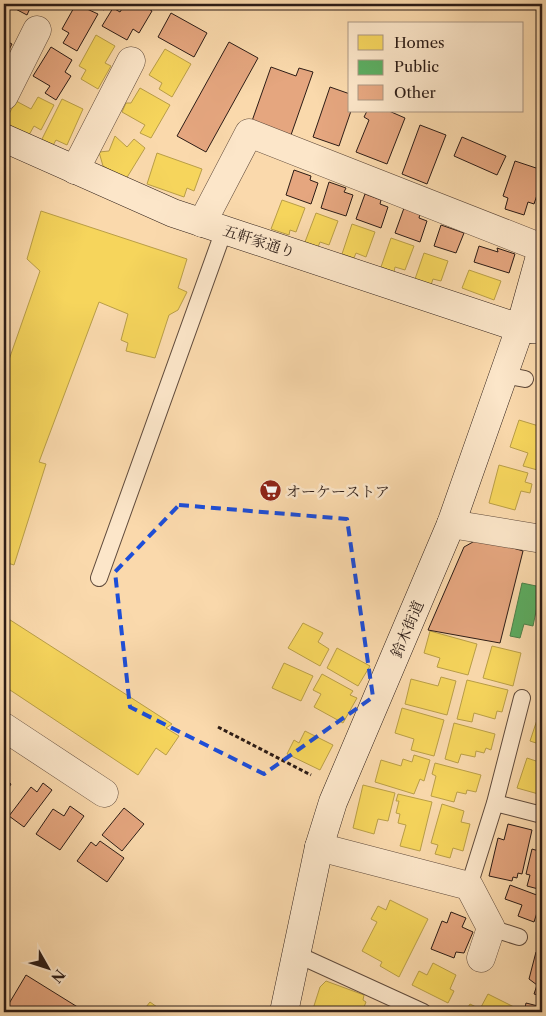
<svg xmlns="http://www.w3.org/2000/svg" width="546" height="1016" viewBox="0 0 546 1016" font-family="'Libre Caslon Text','Noto Serif JP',serif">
  <rect width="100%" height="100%" fill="#fad9ac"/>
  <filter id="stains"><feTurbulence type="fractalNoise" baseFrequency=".004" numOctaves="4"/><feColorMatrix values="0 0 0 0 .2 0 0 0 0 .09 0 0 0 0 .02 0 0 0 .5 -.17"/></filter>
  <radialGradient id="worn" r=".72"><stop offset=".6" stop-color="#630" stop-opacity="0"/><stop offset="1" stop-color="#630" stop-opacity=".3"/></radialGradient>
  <!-- homes -->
  <path fill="#f6d55c" stroke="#b99e47" d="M96 35 115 46 105 63 111 66 98 89 81 79 86 70 79 66Z
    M165 49 191 64 172 97 159 89 162 83 149 75Z
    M140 88 170 105 151 138 140 133 145 125 122 112 126 103H131Z
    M38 97 54 105 41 130 34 126 24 144 4 133V123L16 101 31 109Z
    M62 99 83 109 67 145 56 140 51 149 40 143Z
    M115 136 127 147 134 139 145 148 126 179 103 166 99 152 109 151Z
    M157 153 202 169 194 191 187 188 184 197 147 184Z
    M282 200 305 208 296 232 290 230 289 235 271 229Z
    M41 211 187 259 178 288 187 292 178 310 169 315 155 358 126 351 128 343 121 340 128 314 99 302 39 462 46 464 14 565 4 562V374L40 271 27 259Z
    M316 213 338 221 329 245 320 242 318 247 305 242Z
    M352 224 375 232 366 257 356 253 354 258 342 254Z
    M391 238 414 246 405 270 395 267 394 272 381 267Z
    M424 253 448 261 441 281 433 279 431 285 415 279Z
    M469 270 501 281 494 300 462 288Z
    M519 420 542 427 541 471 523 466 528 453 510 447Z
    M499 465 528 473 525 482 532 484 530 493 521 491 515 510 489 503Z
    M4 616 172 724 166 728 179 736 166 755 156 748 138 775 4 686Z
    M303 623 323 633 318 642 329 649 320 666 288 648Z
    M430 631 477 644 468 675 437 667 440 658 424 653Z
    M492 646 521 653 513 686 483 678Z
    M337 648 370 666 358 686 327 668Z
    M284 663 313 676 301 701 272 688Z
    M322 674 353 691 350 695 357 698 343 723 314 707 321 694 313 690Z
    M441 677 456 681 447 715 405 704 411 679 438 686Z
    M467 680 508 690 502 712 497 711 495 719 474 713 472 722 457 719Z
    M402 708 444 720 434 756 411 750 414 739 395 733Z
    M537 720 542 721V745L530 741Z
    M454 723 495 734 491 750 486 748 484 753 476 751 475 757 461 754 458 763 445 759Z
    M305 731 333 745 320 770 287 754 294 740 299 743Z
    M414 755 430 760 424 781 420 779 414 794 375 782 381 760 401 766 403 759 412 762Z
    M527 758 542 763V795L517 788Z
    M435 763 481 775 476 792 467 790 466 794 457 792 454 802 431 796 436 776 432 774Z
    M363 785 395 793 388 821 378 819 374 834 353 828Z
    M398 794 432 802 420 851 400 846 406 825 398 823 400 814 396 813 399 801H396Z
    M442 804 464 811 461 822 470 824 463 851 453 848 450 858 435 854 438 845 431 843Z
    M390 900 428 919 399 977 380 966 382 962 362 951 377 922 371 919 378 906 386 910Z
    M433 963 456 975 450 989 454 991 448 1003 412 985 419 971 427 975Z
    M326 981 364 995 363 1000 366 1002 362 1012H312L320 987Z
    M488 994 514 1007 512 1012H465L470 1004 480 1009Z
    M150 1002 164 1012H142Z"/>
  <!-- public -->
  <path fill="#5aae61" stroke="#4c824a" d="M522 583 541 587 533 626 524 624 520 638 510 636Z"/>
  <!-- building -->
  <path fill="#e5a67f" stroke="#2c1c16" d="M6 4H32L27 15Z
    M76 4 98 14 77 51 63 43 69 33 62 29Z
    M93 4H107L104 10Z
    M125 4H141L152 11 139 33 133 29 127 40 102 26 113 8 120 12Z
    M171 13 207 33 194 57 158 37Z
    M4 40 12 44 4 59Z
    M229 42 258 58 206 152 177 136Z
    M51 47 72 60 65 72 71 76 56 100 45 93 50 86 33 76Z
    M271 67 296 76 299 68 313 72 291 135 252 121Z
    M330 87 350 94 351 111 339 146 313 137Z
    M367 111H389L405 118 387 164 356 152 369 120 364 117Z
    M420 125 446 135 427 184 402 174Z
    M462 137 506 156 497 175 454 156Z
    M515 161 542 170V180L534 204 528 202 524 215 505 209 508 198 503 196Z
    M294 170 311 176 310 180 318 183 311 204 286 195Z
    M329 182 346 188 344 192 353 195 346 216 321 208Z
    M365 194 381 200 380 204 388 207 381 228 356 219Z
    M404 208 420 214 419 218 427 221 420 242 395 233Z
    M441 225 464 233 456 253 434 246Z
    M479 246 498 252 497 248 515 254 509 273 474 262Z
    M480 538 523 551 500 643 428 630 464 547Z
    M4 779 11 784 4 796Z
    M43 783 52 790 24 827 9 816 31 787 37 792Z
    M70 806 84 816 60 850 36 834 53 809 64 816Z
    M124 808 144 824 122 851 102 835Z
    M508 824 532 830 522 874 518 873 517 878 513 877 512 881 489 876 498 838 504 840Z
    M100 841 124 858 107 882 77 861 91 842 96 846Z
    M532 849 542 852V890L527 886 530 875 526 874Z
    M510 885 542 897 534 922 518 916 522 905 505 899Z
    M451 912 466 918 462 927 473 932 464 953 456 952 454 958 431 949 442 921 447 923Z
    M536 952 542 954V996L534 994 537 985 529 979Z
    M26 975 84 1011V1012H4Z
    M526 1003 542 1007V1012H524Z"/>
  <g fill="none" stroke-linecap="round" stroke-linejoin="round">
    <defs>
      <path id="lane" d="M504 375 525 379
        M99 578 224 230
        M495 803 542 815
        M469 886 495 803 522 698
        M491 928 519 937
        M296 954 423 1012"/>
      <path id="street" d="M4 96 37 30
        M75 170 131 61
        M202 223 249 133 542 248
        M451 524 542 539
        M4 727 104 793
        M319 847 469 886 491 928 481 958"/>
      <path id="secondary" d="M4 138 173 213 520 328 542 330
        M284 1012 319 847 333 802 451 524 520 328 542 249"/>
    </defs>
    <!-- lane casing -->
    <use href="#lane" stroke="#604b3c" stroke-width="18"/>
    <!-- street casing -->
    <use href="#street" stroke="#604b3c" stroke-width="29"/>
    <!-- secondary casing -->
    <use href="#secondary" stroke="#2c1c16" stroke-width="29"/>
    <!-- path -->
    <path stroke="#2c1c16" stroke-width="3" stroke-dasharray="4 2.5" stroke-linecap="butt" d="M218 727 311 775"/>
    <!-- lane -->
    <use href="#lane" stroke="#fce6c9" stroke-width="16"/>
    <!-- street -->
    <use href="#street" stroke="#fce6c9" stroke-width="28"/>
    <!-- secondary -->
    <use href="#secondary" stroke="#fce6c9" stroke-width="28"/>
  </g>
  <!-- marked area -->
  <path fill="none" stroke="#1d4ed8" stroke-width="4" stroke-dasharray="10 6" stroke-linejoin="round" d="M179 505 347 519 373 697 264 774 130 707 115 572Z"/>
  <!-- icons -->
  <defs>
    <symbol id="supermarket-disc" viewBox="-11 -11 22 22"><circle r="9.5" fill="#8f2418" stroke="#fce6c9"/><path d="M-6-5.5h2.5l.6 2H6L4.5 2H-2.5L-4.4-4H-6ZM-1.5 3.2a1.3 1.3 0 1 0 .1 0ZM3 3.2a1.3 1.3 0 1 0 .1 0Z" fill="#fff"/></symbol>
  </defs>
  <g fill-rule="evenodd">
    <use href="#supermarket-disc" x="258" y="478" width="25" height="25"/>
  </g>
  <g text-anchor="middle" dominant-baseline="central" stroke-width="5" stroke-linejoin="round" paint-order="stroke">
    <!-- street labels -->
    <g font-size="15" fill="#2c1c16" stroke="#fce6c9">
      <text transform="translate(259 241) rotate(18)">五軒家通り</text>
      <text transform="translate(407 629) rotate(-67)">鈴木街道</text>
    </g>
    <!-- poi labels -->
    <g font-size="15" fill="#2c1c16" stroke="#fce6c9" text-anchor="start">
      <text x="286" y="491">オーケーストア</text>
    </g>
  </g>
  <!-- margin -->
  <rect width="546" height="1016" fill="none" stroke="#fad9ac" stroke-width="20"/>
  <rect x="5" y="5" width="536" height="1006" fill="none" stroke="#2c1c16" stroke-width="2.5"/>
  <rect x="10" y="10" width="526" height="996" fill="none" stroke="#2c1c16"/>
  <!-- legend -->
  <rect x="348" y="22" width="175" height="90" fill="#fce6c9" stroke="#a99581"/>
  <rect x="358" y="35" width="25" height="15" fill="#f6d55c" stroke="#a99581"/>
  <text x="394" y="48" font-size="15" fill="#2c1c16">Homes</text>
  <rect x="358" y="60" width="25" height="15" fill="#5aae61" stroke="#a99581"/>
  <text x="394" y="72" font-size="15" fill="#2c1c16">Public</text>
  <rect x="358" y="85" width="25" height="15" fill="#e5a67f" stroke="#a99581"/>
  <text x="394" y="98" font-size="15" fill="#2c1c16">Other</text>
  <!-- north arrow -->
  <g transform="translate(48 968) rotate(129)" stroke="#fce6c9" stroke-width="4" paint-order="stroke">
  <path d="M0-4L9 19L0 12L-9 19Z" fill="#2c1c16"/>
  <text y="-8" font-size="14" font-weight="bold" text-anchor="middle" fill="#2c1c16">N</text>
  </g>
  <rect width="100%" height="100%" filter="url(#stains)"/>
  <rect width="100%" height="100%" fill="url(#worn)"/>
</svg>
